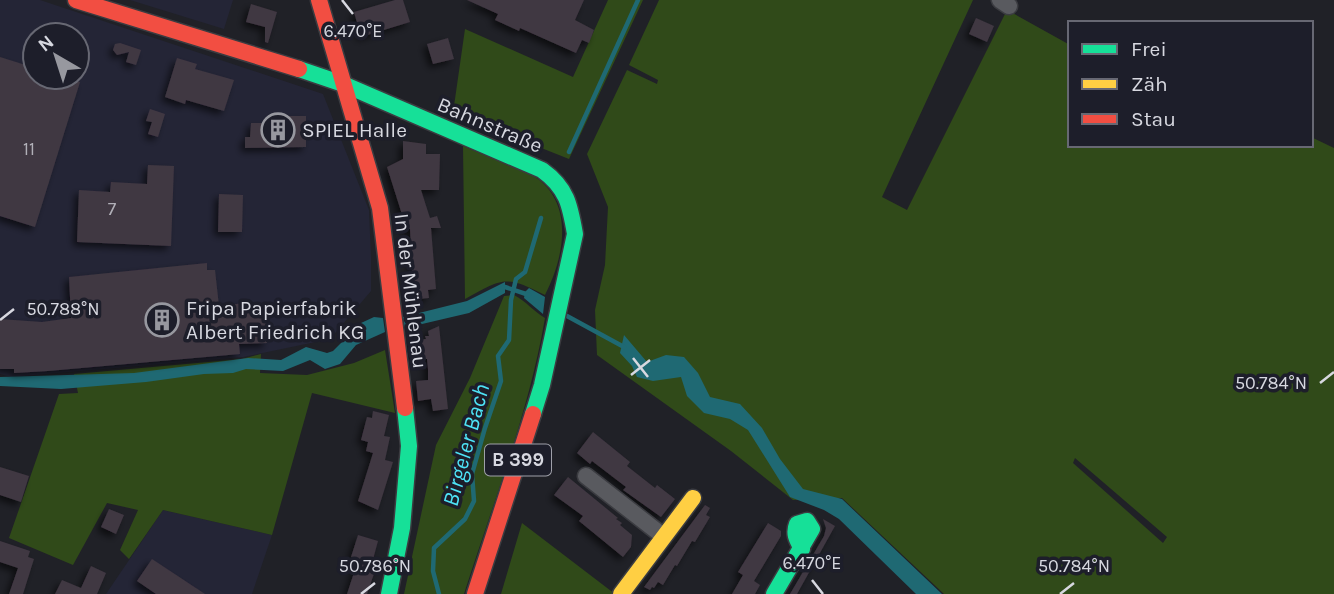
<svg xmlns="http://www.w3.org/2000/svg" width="1334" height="594" viewBox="0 0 1334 594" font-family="Karla,sans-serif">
  <defs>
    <filter id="shadow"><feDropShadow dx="-4" dy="4" stdDeviation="3.5" flood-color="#0009"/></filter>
  </defs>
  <rect width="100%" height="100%" fill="#202127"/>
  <!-- built -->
  <path fill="#242536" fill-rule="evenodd" d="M0 0H40L323 94 369 210 371 258V291L330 339 243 357 11 377 0 374ZM35 35H77V77H35Z
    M130 0H233L224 29Z
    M163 510 272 535 252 594H106Z"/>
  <!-- green -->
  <path fill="#304a19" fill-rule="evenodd" d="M608 0H643L569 159 453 113 465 29 573 77Z
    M659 0H973L882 197 907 210 1007 10 1070 45V145H1311V137L1334 148V594H944L842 498 793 500 731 451 597 355 595 310 605 265 608 207 587 154 627 70 657 84 658 80 629 65ZM1075 458 1167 537 1163 543 1073 463Z
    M463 146C481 154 524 168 538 179 575 207 563 260 545 295 505 275 503 278 465 299Z
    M514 295C526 301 533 311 545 318 529 412 493 503 464 594H404L436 445 470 378 504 296Z
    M385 350 395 413 312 393 272 535 163 510 129 559 120 550 138 510 107 503 73 565 9 538 59 394 78 393 74 374 242 359 261 354 260 373 307 375 354 363Z
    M522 523 615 594H501Z"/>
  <!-- water -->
  <path fill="#1f6973" d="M505 282V293L469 313 405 328 403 317 467 301Z
    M529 288 545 297 543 314 524 298 525 292Z
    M374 317 383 318 385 332 356 345 340 364 325 369 310 360 283 371 246 369 233 373 204 374 146 382 61 389 0 386V377L134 373 248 358 281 360 306 347 327 353 333 351 361 323Z
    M624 335 647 362 666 355 684 357 698 373 710 397 740 404 762 428 780 459 803 489 842 499 942 594H916L839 519 824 510 790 497 748 430 730 419 704 413 687 396 681 377 653 381 637 377 632 366 620 353Z"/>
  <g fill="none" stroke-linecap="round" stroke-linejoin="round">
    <!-- stream -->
    <path stroke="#1f6973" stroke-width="4.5" d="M569 152 638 0
      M501 289 505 287 529 295
      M567 316 624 347
      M439 594 433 571 434 548 465 519 474 501 472 474 485 428 501 381 498 356 509 340 511 300 516 279 525 272 541 218"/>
  </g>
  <!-- building -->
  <path fill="#403742" filter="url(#shadow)" d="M395 0H403L410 22 361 37 354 12Z
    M467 0H584L575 20 594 30 589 43 582 40 576 53 520 28 519 31 495 20 498 14Z
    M251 4 277 12 268 43 265 42V27L246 22Z
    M976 18 994 26 987 42 969 34Z
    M448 38 454 59 433 64 427 44Z
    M120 43 141 50 136 65 126 62 129 52 117 55 113 50 115 44Z
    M0 57 35 68V77H64L80 82 35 227 0 216Z
    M177 58 197 64 195 69 234 80 224 111 186 100 185 104 165 97Z
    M150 109 165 114 158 137 148 134 152 122 146 121Z
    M272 116H306V147L245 148V137H250L251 123H272Z
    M403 141 426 144V154H440L439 190H421L430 218 437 216 441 228H431L436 289 428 290 429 298 418 299 417 294 413 295 410 229H403V225L405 224 387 167 403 159Z
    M148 165 174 166 171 246 77 242 79 190 110 192 111 182 147 184Z
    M219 194 243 195 242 232H218Z
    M207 263V270H215L219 306 245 303 267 306V343L239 344 240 354 48 371 14 373V369H0V319L42 322 71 318 69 277Z
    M439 326 448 409 433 411 431 399 418 401 416 381 428 380V369L427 359 413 360 411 340 426 339 425 336H429L428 331Z
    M373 411 389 415 384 436 390 437 385 460 393 462 378 510 358 501 373 453 366 451 368 442 361 440 367 417 372 418Z
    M593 432 630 462 627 466 655 488 657 485 675 499 661 517 623 490 626 487 592 461 590 464 577 453Z
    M0 467 29 476 21 502 0 495Z
    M568 477 618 518 616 519 622 523 620 525 632 535 631 547 623 557 579 521 583 516 554 495Z
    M705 505 710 508 706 515 710 517 695 542 692 541 677 566 675 565 663 585 658 582 654 588 652 587 650 590 644 587Z
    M109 509 124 515 116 534 101 527Z
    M823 519 835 526 797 594H790L824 536 826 528Z
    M768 523 781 531V536L754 581 760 585 755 594H732L743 575 738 572Z
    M358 535 378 541 372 563 377 565 367 594H347L358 560 351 557Z
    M0 541 30 551 28 557 34 559 23 594H9L18 568 0 562Z
    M152 559 205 594H156L137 581Z
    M91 566 106 573 97 594H55L62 580 81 588Z"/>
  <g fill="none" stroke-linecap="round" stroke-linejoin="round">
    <defs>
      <path id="street" d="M1000 0 1009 6
        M586 476 663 536"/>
      <path id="fast" d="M299 69 343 84 542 170C567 188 570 205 575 234L542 385 533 414
        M389 594 402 528 409 446 405 408
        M774 594 812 529 807 521 797 524C793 534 797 540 802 549"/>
      <path id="slow" d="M621 594 693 498"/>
      <path id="jam" d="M76 0 299 69
        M319 0 380 208 405 408
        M475 594 533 414"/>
    </defs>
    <!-- street casing -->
    <use href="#street" stroke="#3b3c41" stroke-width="19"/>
    <!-- fast casing -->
    <use href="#fast" stroke="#3b3c41" stroke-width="19"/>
    <!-- slow casing -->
    <use href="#slow" stroke="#3b3c41" stroke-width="19"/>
    <!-- jam casing -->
    <use href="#jam" stroke="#3b3c41" stroke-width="19"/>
    <!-- street -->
    <use href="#street" stroke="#595a5f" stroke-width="16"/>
    <!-- fast -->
    <use href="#fast" stroke="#16e098" stroke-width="16"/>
    <!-- slow -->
    <use href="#slow" stroke="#ffcf43" stroke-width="16"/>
    <!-- jam -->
    <use href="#jam" stroke="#f24e42" stroke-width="16"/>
  </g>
  <!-- ticks -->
  <path fill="none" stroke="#d7d8e0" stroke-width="2.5" d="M342 0 353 14M0 320 14 309M633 358 648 377M631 375 650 360M1320 383 1334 372M812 580 823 594M361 594 375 583M1060 594 1074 583"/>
  <!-- icons -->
  <defs>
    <symbol id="building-ring" viewBox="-11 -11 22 22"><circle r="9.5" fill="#1d1e2a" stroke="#97989f" stroke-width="1.5"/><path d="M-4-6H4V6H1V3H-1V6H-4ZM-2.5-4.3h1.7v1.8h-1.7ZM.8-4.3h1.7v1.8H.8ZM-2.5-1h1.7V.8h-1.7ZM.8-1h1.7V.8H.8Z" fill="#97989f"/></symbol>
  </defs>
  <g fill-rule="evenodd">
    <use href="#building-ring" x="259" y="111" width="38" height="38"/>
    <use href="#building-ring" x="143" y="301" width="38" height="38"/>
  </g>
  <g text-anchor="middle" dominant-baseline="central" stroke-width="7" stroke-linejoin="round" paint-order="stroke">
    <!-- number labels -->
    <g font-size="18" fill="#b1b0b8">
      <text x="29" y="149">11</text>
      <text x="112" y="209">7</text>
    </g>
    <!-- shield labels -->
    <rect fill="#1d1e2a" stroke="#9fa0a9" stroke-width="2" x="485" y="444.5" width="66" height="31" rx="5"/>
    <g font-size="19" font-weight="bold" fill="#d7d8e0">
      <text x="518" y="460">B 399</text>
    </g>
    <!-- street labels -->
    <g font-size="21" fill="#d7d8e0" stroke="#1d1e2a">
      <text transform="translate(490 125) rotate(23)">Bahnstraße</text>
      <text transform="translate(411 291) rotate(83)">In der Mühlenau</text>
    </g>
    <!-- poi labels -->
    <g font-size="21" fill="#d7d8e0" stroke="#1d1e2a" text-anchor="start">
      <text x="302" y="130">SPIEL Halle</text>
      <text x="186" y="308">Fripa Papierfabrik<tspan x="186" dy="24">Albert Friedrich KG</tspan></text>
    </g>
    <!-- water labels -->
    <g font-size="23" font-style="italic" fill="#4ee3f6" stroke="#1d1e2a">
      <text transform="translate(466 445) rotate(-75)">Birgeler Bach</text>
    </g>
  </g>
  <g font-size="18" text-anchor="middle" fill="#d7d8e0" stroke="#1d1e2a" stroke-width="7" stroke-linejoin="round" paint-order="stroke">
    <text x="353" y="37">6.470°E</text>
    <text x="63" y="315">50.788°N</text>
    <text x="1271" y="389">50.784°N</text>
    <text x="812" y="569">6.470°E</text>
    <text x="375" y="572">50.786°N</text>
    <text x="1074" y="572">50.784°N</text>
  </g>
  <!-- legend -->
  <rect x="1068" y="21" width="245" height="126" fill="#1d1e2a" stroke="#676873" stroke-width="2"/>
  <rect x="1082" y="44" width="35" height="10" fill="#16e098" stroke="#676873" stroke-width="2"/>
  <text x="1131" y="56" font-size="21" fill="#d7d8e0">Frei</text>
  <rect x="1082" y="79" width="35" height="10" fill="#ffcf43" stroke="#676873" stroke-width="2"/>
  <text x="1131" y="91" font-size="21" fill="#d7d8e0">Zäh</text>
  <rect x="1082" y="114" width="35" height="10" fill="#f24e42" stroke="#676873" stroke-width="2"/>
  <text x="1131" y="126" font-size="21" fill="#d7d8e0">Stau</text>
  <!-- north arrow -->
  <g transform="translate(56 56) rotate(321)"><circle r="33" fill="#1d1e2a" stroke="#676873" stroke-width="2"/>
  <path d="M0-5L12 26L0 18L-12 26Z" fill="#97989f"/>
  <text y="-10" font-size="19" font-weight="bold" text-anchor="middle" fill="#d7d8e0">N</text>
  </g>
</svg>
